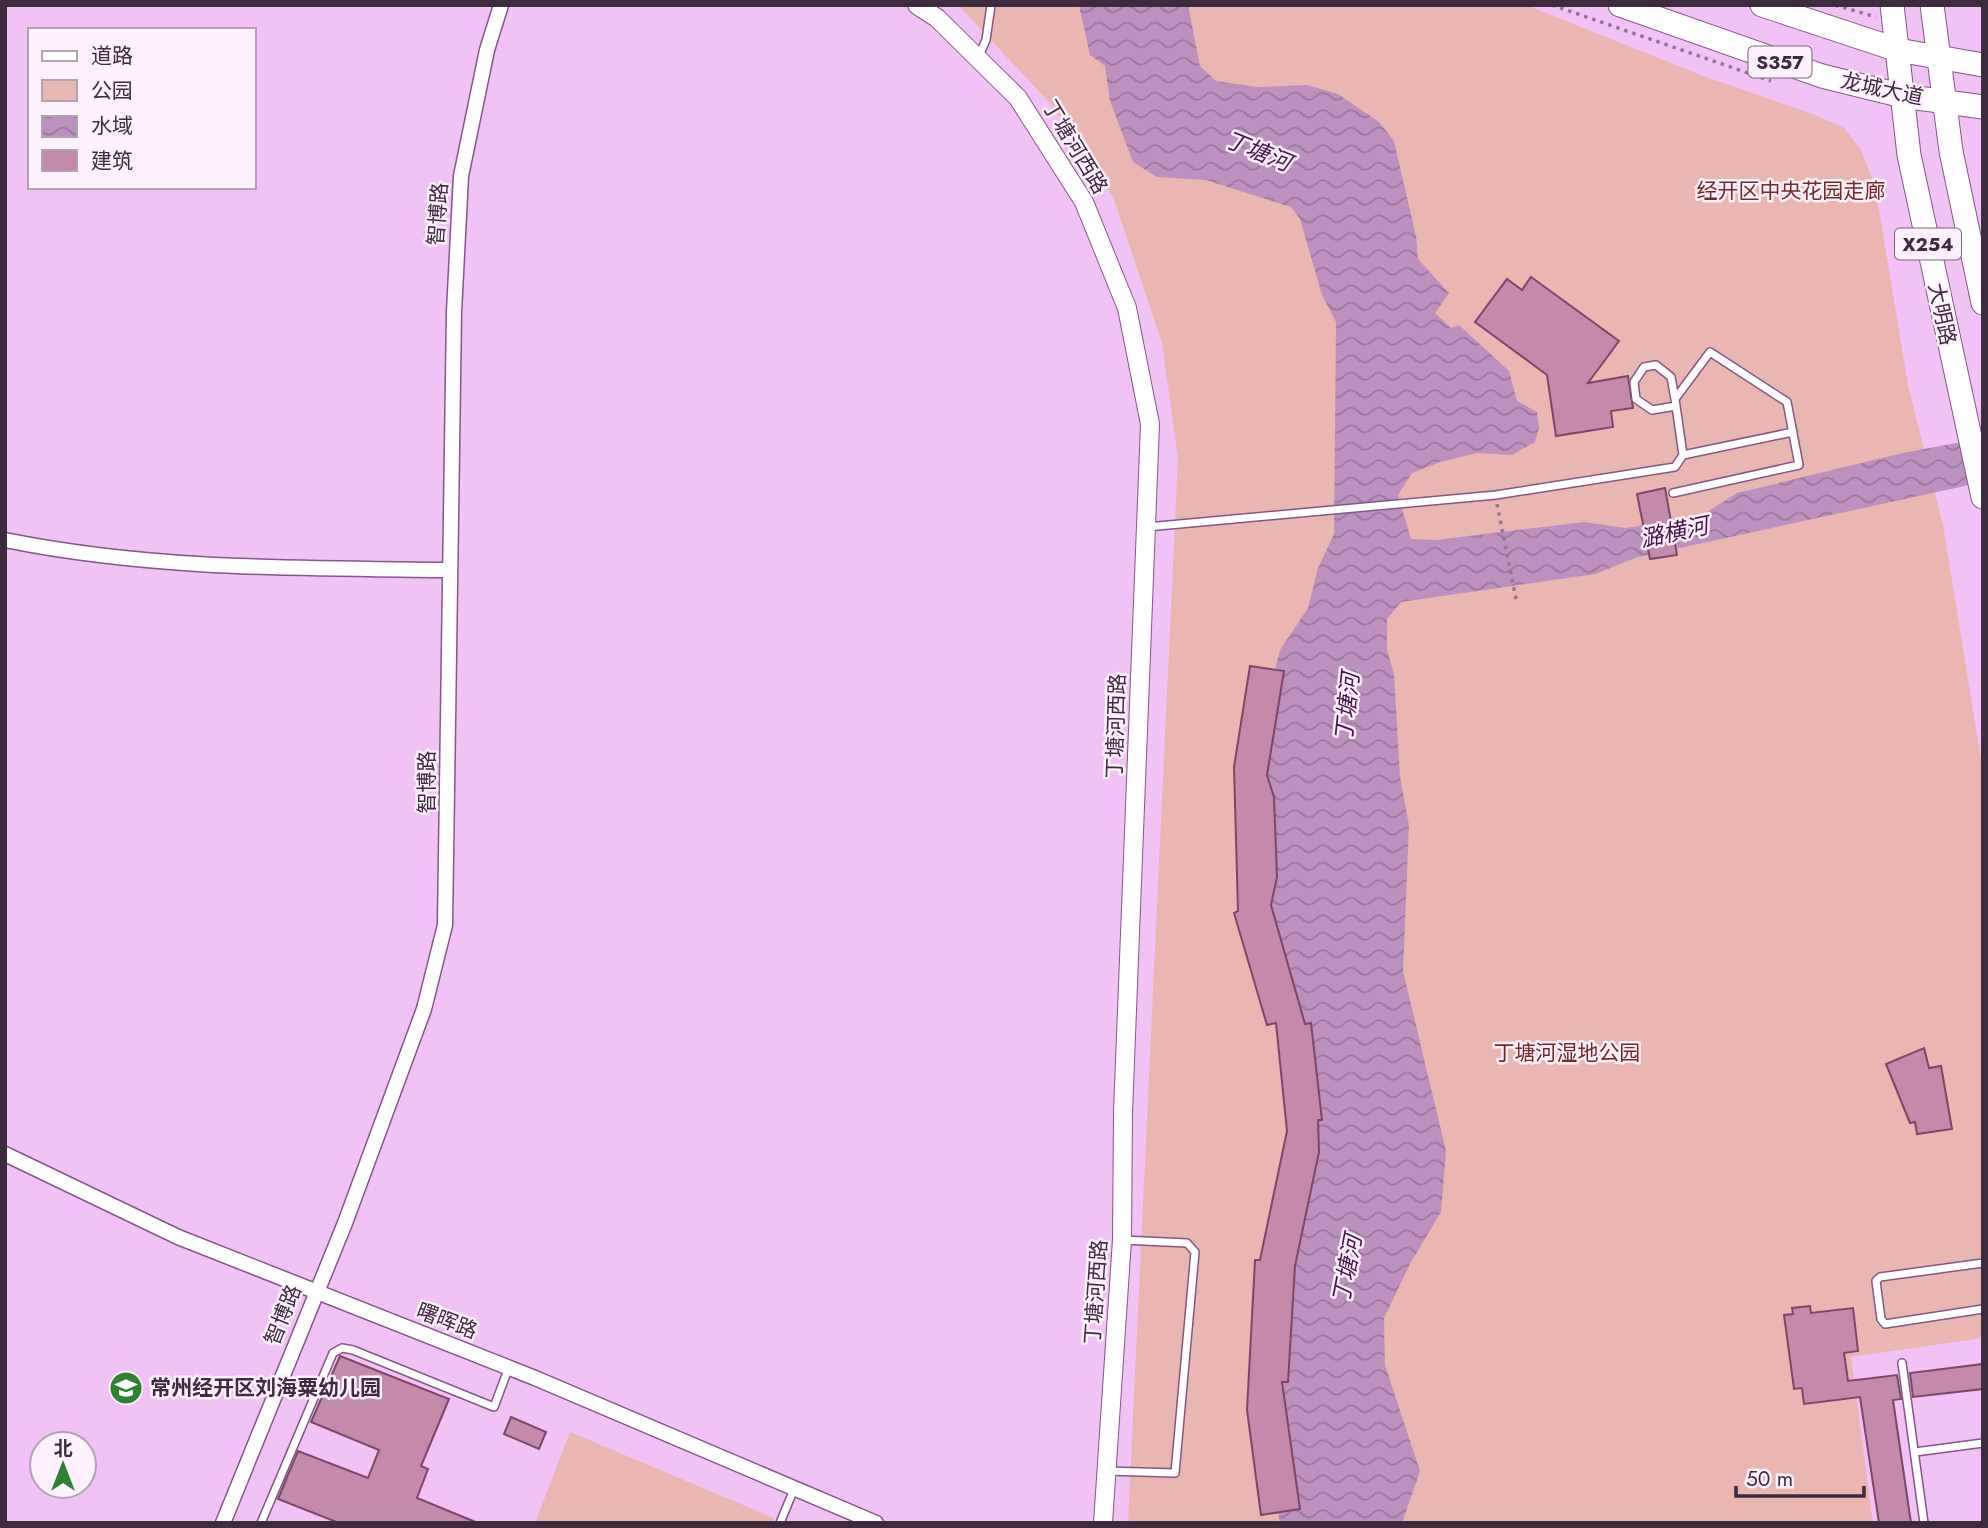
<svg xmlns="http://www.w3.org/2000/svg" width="1988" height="1528" viewBox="0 0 1988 1528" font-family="Jost,'Noto Sans SC',sans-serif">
  <defs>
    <pattern id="water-waves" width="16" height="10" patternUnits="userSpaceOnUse" patternTransform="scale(1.75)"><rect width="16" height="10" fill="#bc91bf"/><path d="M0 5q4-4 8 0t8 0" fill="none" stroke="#9a779d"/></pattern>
  </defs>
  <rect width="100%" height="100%" fill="#f2c1f6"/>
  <!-- park -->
  <path fill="#eab6b2" d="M958 5H1526L1698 74 1815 115 1844 128 1861 150 1875 186 1908 385 1943 525 1983 772V1338L1851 1357 1873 1523H1128L1178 459 1162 343 1113 197 1050 103Z
    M570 1432 774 1518 772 1523H535Z"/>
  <!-- water -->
  <path fill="url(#water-waves)" d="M1079 5H1188L1200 66 1216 81 1257 87 1307 85 1338 94 1379 122 1394 141 1416 236 1418 259 1449 293 1435 313 1451 328 1459 325 1509 371 1517 401 1537 412 1539 428 1535 442 1512 455 1477 453 1440 462 1412 473 1398 495 1411 539 1436 540 1584 522 1626 528 1702 515 1737 493 1903 453 1983 438V482L1638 557 1595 574 1401 602 1387 619V650L1394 674 1400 776 1409 826 1403 971 1446 1151 1441 1212 1411 1262 1384 1318 1385 1365 1420 1471 1402 1523H1280L1278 1512 1300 1509 1284 1396 1275 1381 1288 1382 1296 1263 1319 1152V1138L1304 1122 1322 1119 1311 1024H1303L1270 902 1277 877 1274 797 1267 774 1284 672 1275 670 1280 650 1308 608 1318 568 1334 534 1336 322 1322 295 1300 219 1291 207 1206 180 1157 177 1133 162 1110 101 1105 66 1090 55Z"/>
  <!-- building -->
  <path fill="#c38aab" stroke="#7e4668" stroke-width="2" d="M1531 277 1619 341 1588 383 1628 376 1633 408 1611 411 1613 427 1556 436 1547 375 1475 322 1507 279 1522 290Z
    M1665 488 1677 555 1650 559 1637 494Z
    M1250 666 1284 671 1267 775 1274 797 1277 877 1271 905 1305 1024 1311 1023 1322 1120H1318L1319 1152 1295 1266 1288 1382H1282L1300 1509 1261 1515 1247 1410 1255 1260H1260L1287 1131 1276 1023 1267 1025 1234 913 1238 911 1234 767Z
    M1924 1048 1929 1068 1941 1066 1952 1129 1917 1134 1915 1122 1910 1123 1886 1064Z
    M1810 1306 1811 1313 1853 1308 1858 1351 1844 1353 1848 1381 1897 1375 1901 1399 1893 1400 1911 1523H1879L1860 1397 1804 1404 1802 1388 1794 1389 1784 1315 1793 1314 1792 1308Z
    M340 1356 449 1399 421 1466 428 1469 417 1498 478 1523H339L278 1499 298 1451 368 1478 379 1450 311 1422Z
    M1983 1364V1389L1913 1397 1910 1373Z
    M511 1417 546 1432 539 1449 504 1434Z"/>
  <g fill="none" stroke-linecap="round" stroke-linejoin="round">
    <defs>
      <path id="service" d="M978 58 986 40 991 5
        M1675 399 1671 377 1656 365 1644 367 1634 382 1636 399 1652 410 1676 406
        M1673 493 1799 465 1787 402 1710 352 1675 399 1683 455
        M1147 527 1496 495 1675 467 1683 455 1793 432
        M1983 1263 1880 1277 1876 1281 1881 1319 1885 1324 1983 1309
        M1902 1363 1924 1523
        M1915 1452 1983 1443
        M1107 1471 1175 1473 1195 1252 1187 1243 1123 1240
        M261 1523 333 1353 342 1348 353 1350 494 1407 509 1367
        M780 1523 794 1489"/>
      <path id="minor" d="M5 540C153 570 298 568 448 570
        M5 1154 178 1237 535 1378 876 1523
        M223 1523 345 1223 424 1009 445 925 454 312 461 176 487 50 501 5"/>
      <path id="tertiary" d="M917 5 937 18 1018 98 1084 202 1127 308 1150 424 1123 1112 1122 1240 1103 1523"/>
      <path id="primary" d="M1620 5 1822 76 1903 96 1983 107
        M1762 5 1898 50 1983 65
        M1892 5 1909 155 1983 497
        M1932 5 1951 151 1983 303"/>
    </defs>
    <!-- service casing -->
    <use href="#service" stroke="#835786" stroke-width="10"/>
    <!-- minor casing -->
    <use href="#minor" stroke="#835786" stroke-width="17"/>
    <!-- tertiary casing -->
    <use href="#tertiary" stroke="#835786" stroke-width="20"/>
    <!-- primary casing -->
    <use href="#primary" stroke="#835786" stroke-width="25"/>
    <!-- path -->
    <path stroke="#967599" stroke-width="3.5" stroke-dasharray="3.5 5" stroke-linecap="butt" d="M1552 5 1771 81
      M1835 5 1876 17
      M1497 504 1517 604"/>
    <!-- service -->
    <use href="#service" stroke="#fff" stroke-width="7"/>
    <!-- minor -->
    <use href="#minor" stroke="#fff" stroke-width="14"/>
    <!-- tertiary -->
    <use href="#tertiary" stroke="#fff" stroke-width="18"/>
    <!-- primary -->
    <use href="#primary" stroke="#fff" stroke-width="23"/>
  </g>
  <!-- icons -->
  <defs>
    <symbol id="school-disc" viewBox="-11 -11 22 22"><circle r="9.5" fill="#2d8331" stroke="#fcf1fc"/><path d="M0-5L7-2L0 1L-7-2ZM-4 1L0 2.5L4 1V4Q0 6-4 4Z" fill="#fff"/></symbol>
  </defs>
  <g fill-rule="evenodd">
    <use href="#school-disc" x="107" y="1369" width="38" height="38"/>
  </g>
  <g text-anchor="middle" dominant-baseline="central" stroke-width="5" stroke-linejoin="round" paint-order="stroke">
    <!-- shield labels -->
    <g fill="#fcf1fc" stroke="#776678" stroke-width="2">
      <rect x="1748.5" y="46.5" width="63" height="31" rx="5"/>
      <rect x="1895" y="228.5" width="66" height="31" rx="5"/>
    </g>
    <g font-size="19" font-weight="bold" fill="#3e2b40">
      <text x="1780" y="62">S357</text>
      <text x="1928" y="244">X254</text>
    </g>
    <!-- street labels -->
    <g font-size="21" fill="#3e2b40" stroke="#fcf1fc">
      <text transform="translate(1882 89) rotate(12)">龙城大道</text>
      <text transform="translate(1075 147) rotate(59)">丁塘河西路</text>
      <text transform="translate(438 214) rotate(-86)">智博路</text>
      <text transform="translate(1942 314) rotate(78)">大明路</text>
      <text transform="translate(1116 726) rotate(-88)">丁塘河西路</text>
      <text transform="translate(427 782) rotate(-90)">智博路</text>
      <text transform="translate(1096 1292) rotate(-86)">丁塘河西路</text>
      <text transform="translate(283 1315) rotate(-68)">智博路</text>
      <text transform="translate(447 1321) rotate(21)">曙晖路</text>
    </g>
    <!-- park labels -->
    <g font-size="21" fill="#762726" stroke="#fcf1fc">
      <text x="1791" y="191">经开区中央花园走廊</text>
      <text x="1567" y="1053">丁塘河湿地公园</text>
    </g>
    <!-- poi labels -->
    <g font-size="21" font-weight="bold" fill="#3e2b40" stroke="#fcf1fc" text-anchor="start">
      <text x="150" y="1388">常州经开区刘海粟幼儿园</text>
    </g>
    <!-- water labels -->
    <g font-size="23" font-style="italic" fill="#48144e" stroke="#fcf1fc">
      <text transform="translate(1258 151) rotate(22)">丁塘河</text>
      <text transform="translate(1674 532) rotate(-12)">潞横河</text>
      <text transform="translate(1347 707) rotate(-84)">丁塘河</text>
      <text transform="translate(1347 1269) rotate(-79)">丁塘河</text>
    </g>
  </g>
  <!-- border -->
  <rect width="1988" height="1528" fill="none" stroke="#3e2b40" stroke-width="14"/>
  <!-- legend -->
  <rect x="28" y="28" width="228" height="161" fill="#fcf1fc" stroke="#b0a2b1" stroke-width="2"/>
  <rect x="42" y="51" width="35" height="10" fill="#ffffff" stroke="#b0a2b1" stroke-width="2"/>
  <text x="91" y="63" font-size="21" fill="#3e2b40">道路</text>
  <rect x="42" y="80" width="35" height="21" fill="#eab6b2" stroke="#b0a2b1" stroke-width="2"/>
  <text x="91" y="98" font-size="21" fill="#3e2b40">公园</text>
  <rect x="42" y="116" width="35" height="21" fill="url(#water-waves)" stroke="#b0a2b1" stroke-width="2"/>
  <text x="91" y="133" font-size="21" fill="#3e2b40">水域</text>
  <rect x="42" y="150" width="35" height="21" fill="#c38aab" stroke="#b0a2b1" stroke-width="2"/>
  <text x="91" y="168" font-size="21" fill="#3e2b40">建筑</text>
  <!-- north arrow -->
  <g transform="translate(63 1465)"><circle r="33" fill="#fcf1fc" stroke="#b0a2b1" stroke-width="2"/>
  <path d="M0-5L12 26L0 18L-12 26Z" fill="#2d8331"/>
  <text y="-10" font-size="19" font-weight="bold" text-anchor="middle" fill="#3e2b40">北</text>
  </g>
  <!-- scale -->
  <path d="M1736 1486v10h128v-10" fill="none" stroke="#3e2b40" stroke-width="3.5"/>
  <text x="1746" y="1486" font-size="21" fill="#3e2b40" stroke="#fcf1fc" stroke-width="5" paint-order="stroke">50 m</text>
</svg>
